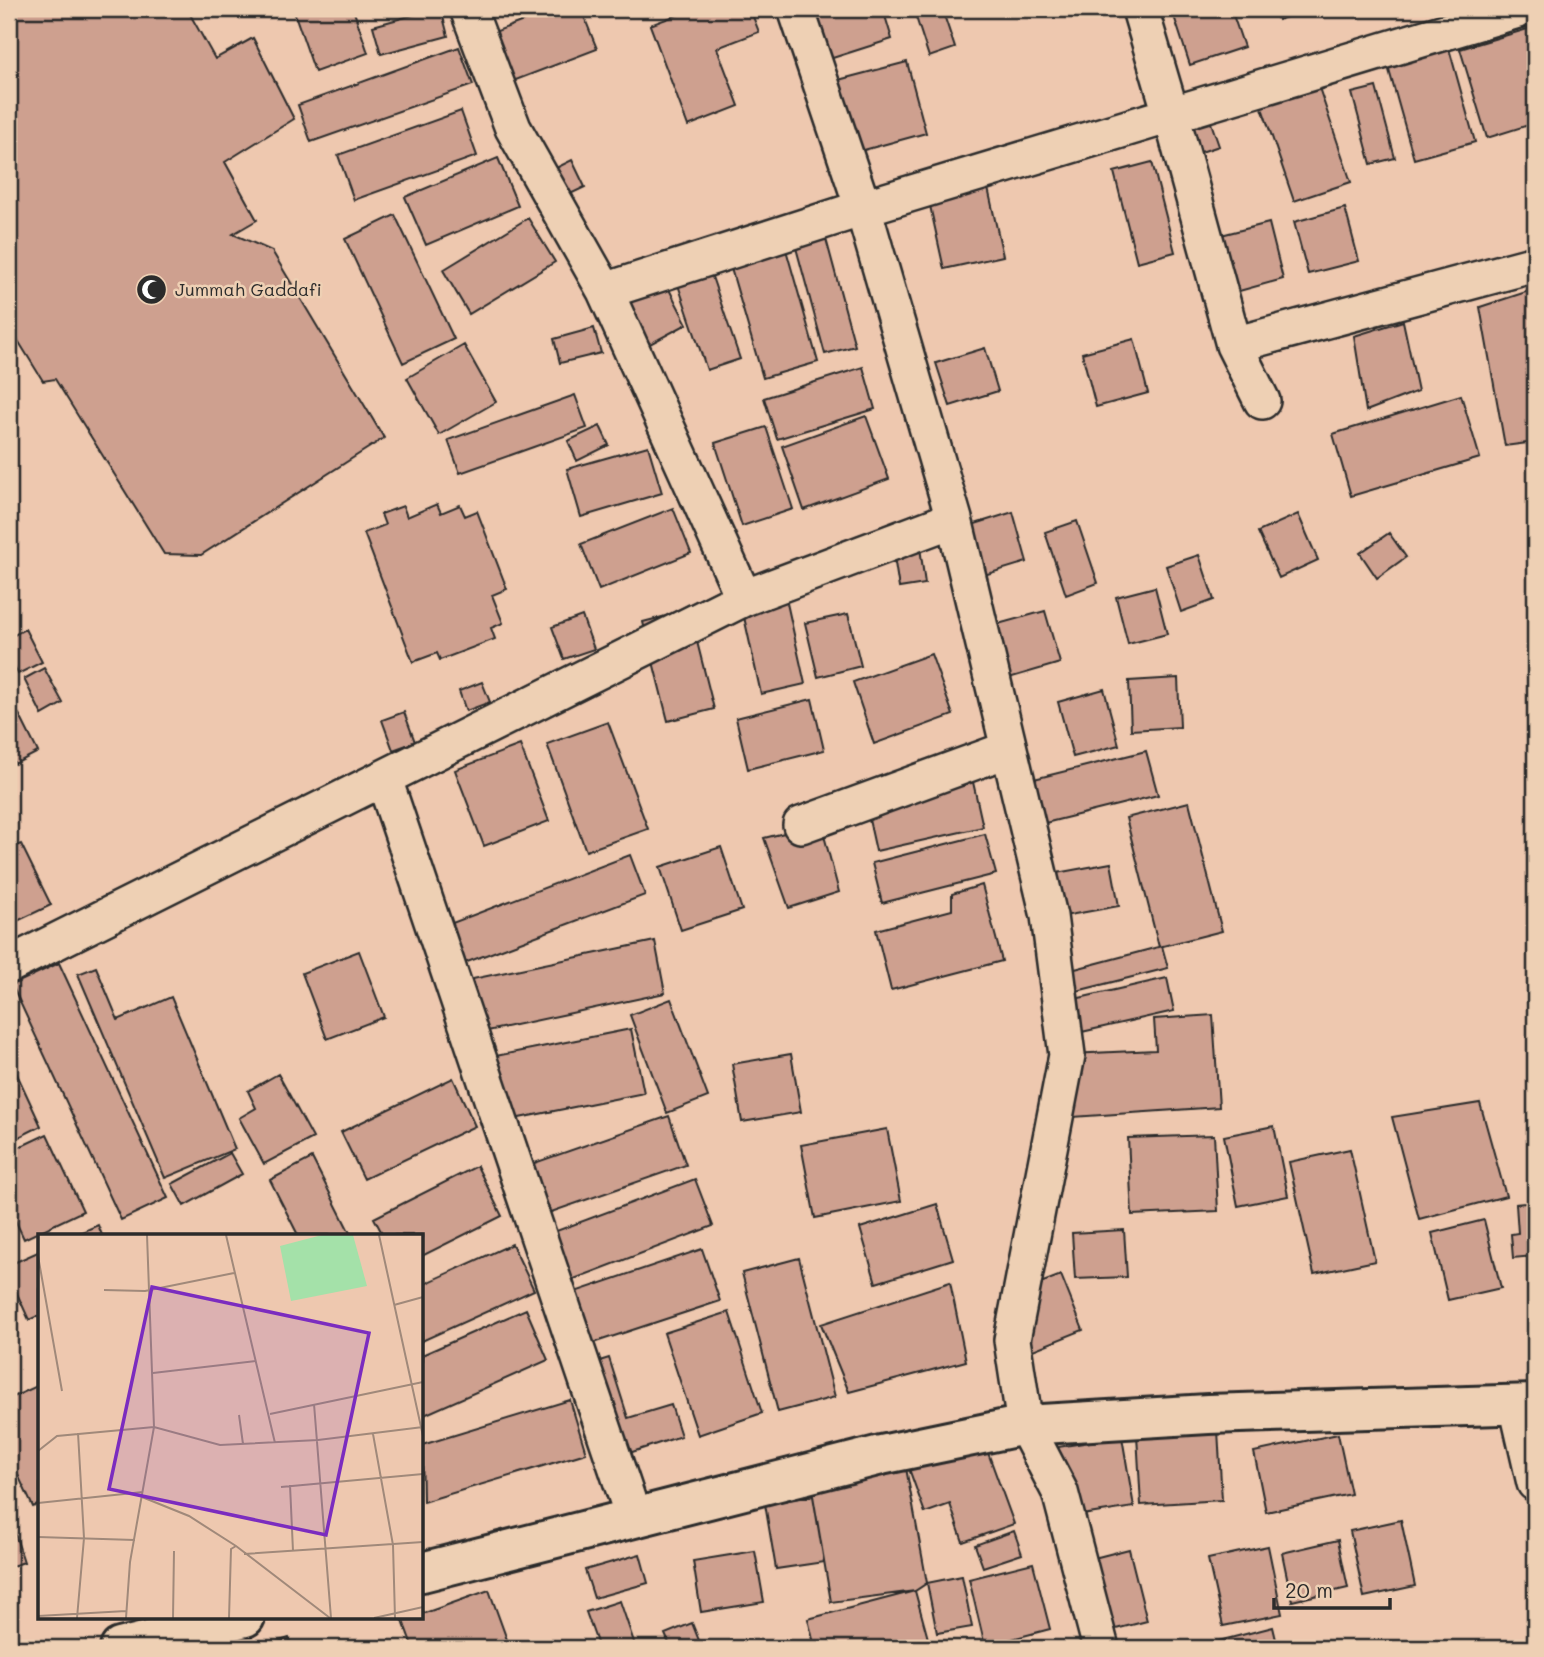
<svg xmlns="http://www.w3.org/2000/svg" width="1544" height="1657" viewBox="0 0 1544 1657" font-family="Mali,sans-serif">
  <rect width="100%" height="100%" fill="#eec8af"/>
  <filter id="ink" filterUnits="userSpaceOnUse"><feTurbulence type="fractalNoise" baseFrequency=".0143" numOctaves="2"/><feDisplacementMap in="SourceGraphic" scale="14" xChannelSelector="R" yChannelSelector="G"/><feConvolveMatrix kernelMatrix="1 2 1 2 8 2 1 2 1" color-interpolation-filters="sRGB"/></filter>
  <g filter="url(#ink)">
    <!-- building -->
    <path fill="#cea08f" stroke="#2b2b2b" stroke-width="2" d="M9 9H187L215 59 253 38 294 119 225 162 257 220 233 234 272 251 384 438 201 555 164 554 55 379 43 381 9 326Z
      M293 9H353L368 53 315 72Z
      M435 9H441L448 36 381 54 373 26Z
      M555 9H581L597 49 508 83 489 34Z
      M693 9H750L759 32 717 48 739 106 688 126 650 25Z
      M800 9H883L892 39 817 63Z
      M921 9H942L955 48 929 57 914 11Z
      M1185 9H1231L1244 47 1190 65 1173 13Z
      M1274 9H1307V10L1278 20Z
      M1531 28 1535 43V123L1487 138 1460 49Z
      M1448 45 1475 142 1414 159 1387 63Z
      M459 47 473 85 311 142 298 105Z
      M907 62 926 133 842 156 823 84Z
      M1314 73 1351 182 1294 201 1257 93Z
      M1376 87 1395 158 1371 164 1352 93Z
      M1206 108 1219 146 1189 156 1176 118Z
      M461 111 477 156 354 200 338 155Z
      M1535 157V193L1531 158Z
      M498 158 518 206 426 245 405 197Z
      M572 160 585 187 564 197 550 171Z
      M1152 162 1175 252 1137 262 1114 172Z
      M984 170 1003 256 944 269 925 183Z
      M1345 208 1359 261 1308 274 1294 222Z
      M819 213 855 346 825 354 789 222Z
      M395 215 454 339 403 363 345 239Z
      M528 218 555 262 469 314 443 270Z
      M1269 223 1283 279 1232 293 1217 236Z
      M779 225 818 362 763 378 723 241Z
      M658 268 687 324 637 351 607 295Z
      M709 268 740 359 707 370 676 279Z
      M1535 279V298L1529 291Z
      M1529 291 1535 326V442L1505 446 1480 307Z
      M1403 321 1418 391 1366 411 1354 336Z
      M594 328 601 353 560 363 554 339Z
      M1134 339 1148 393 1096 407 1082 353Z
      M464 345 496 402 439 435 407 378Z
      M985 348 998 391 950 406 936 363Z
      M863 367 875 409 777 439 764 398Z
      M575 395 587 428 460 473 448 440Z
      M1461 395 1480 458 1351 496 1333 434Z
      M866 416 889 479 804 510 782 446Z
      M600 426 609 445 577 461 568 441Z
      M766 427 793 509 742 526 715 443Z
      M648 446 662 493 581 517 567 469Z
      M437 504 441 513 460 505 465 516 477 511 507 589 492 595 503 623 491 628 495 639 440 660 437 653 413 662 364 533 385 525 381 514 403 506 407 517Z
      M673 508 691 553 599 590 581 544Z
      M1013 512 1027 562 971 579 956 530Z
      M1298 514 1318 560 1279 578 1258 532Z
      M1077 521 1098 583 1066 595 1045 532Z
      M1389 533 1406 557 1377 578 1360 553Z
      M919 540 925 584 899 588 892 544Z
      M1199 555 1214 600 1181 612 1166 566Z
      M781 576 805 684 761 694 737 585Z
      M1155 587 1167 634 1128 644 1116 597Z
      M689 610 714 709 668 721 643 622Z
      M1045 611 1060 663 995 682 980 629Z
      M848 614 861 666 818 677 805 623Z
      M582 616 594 649 564 659 552 627Z
      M25 629 42 662 18 674 9 655V638Z
      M931 654 953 715 874 744 853 682Z
      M44 668 63 703 42 715 24 679Z
      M1178 678 1180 727 1131 730 1129 681Z
      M482 682 490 702 466 711 459 691Z
      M1104 689 1119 745 1073 757 1058 702Z
      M812 699 824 750 748 769 736 718Z
      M404 712 415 742 393 750 382 720Z
      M19 714 38 752 15 764 9 752V720Z
      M608 722 648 829 586 851 547 744Z
      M520 745 549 821 484 846 455 770Z
      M1146 751 1158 795 1025 828 1014 784Z
      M973 782 983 827 876 851 866 806Z
      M1189 802 1222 931 1159 947 1126 818Z
      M821 824 839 892 789 908 764 838Z
      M985 834 996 874 882 903 872 863Z
      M21 844 51 905 9 925V850Z
      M721 847 742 910 681 930 660 867Z
      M630 855 645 895 462 964 447 925Z
      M1111 863 1119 906 1047 919 1040 876Z
      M982 885 1002 961 891 990 876 930 952 910V894Z
      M655 941 665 993 478 1033 468 980Z
      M1162 946 1168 968 1065 994 1060 973Z
      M359 951 384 1017 327 1039 302 973Z
      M59 963 168 1198 121 1220 12 985Z
      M96 967 118 1020 171 997 235 1149 165 1178 78 974Z
      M1167 978 1174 1011 1073 1034 1066 1001Z
      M671 999 708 1097 667 1113 630 1015Z
      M1213 1015 1219 1107 1073 1117 1070 1054 1156 1050 1154 1019Z
      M631 1029 644 1093 504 1121 491 1057Z
      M791 1054 801 1112 742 1122 732 1064Z
      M9 1057 41 1126 9 1142Z
      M278 1074 313 1138 264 1164 239 1118 256 1108 248 1091Z
      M453 1078 475 1126 364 1179 341 1132Z
      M1480 1103 1506 1196 1419 1219 1392 1117Z
      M669 1116 686 1165 537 1217 520 1168Z
      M1274 1126 1288 1196 1238 1206 1224 1136Z
      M887 1129 901 1201 815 1218 801 1145Z
      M47 1134 83 1211 24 1239 9 1207V1152Z
      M1214 1135 1218 1211 1132 1215 1128 1138Z
      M1350 1149 1375 1261 1314 1274 1289 1162Z
      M230 1153 242 1174 184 1206 172 1184Z
      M312 1158 351 1235H298L270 1180Z
      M477 1166 502 1216 422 1256V1235H383L374 1218Z
      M695 1179 713 1226 561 1284 543 1236Z
      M1535 1202V1256L1513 1258 1511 1234 1518 1233 1516 1204Z
      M937 1204 953 1259 876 1283 860 1228Z
      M1484 1220 1501 1288 1448 1300 1432 1233Z
      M98 1225 102 1235H75Z
      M1124 1230 1127 1277 1075 1279 1072 1233Z
      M512 1244 534 1290 422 1341V1285Z
      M702 1249 720 1301 581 1347 563 1296Z
      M40 1251V1315L29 1320 9 1276V1265Z
      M799 1258 835 1397 778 1412 742 1273Z
      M1061 1275 1083 1330 1028 1352 1007 1296Z
      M950 1282 966 1361 849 1392 821 1324Z
      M526 1309 548 1360 422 1416V1355Z
      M729 1312 762 1413 698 1435 664 1333Z
      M609 1358 628 1418 671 1405 681 1436 617 1457 587 1365Z
      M37 1386 40 1394V1504L33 1507 9 1456V1399Z
      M570 1400 586 1453 423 1502 422 1445Z
      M1218 1430 1222 1500 1141 1505 1137 1435Z
      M1338 1434 1351 1494 1266 1512 1254 1452Z
      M1122 1437 1134 1507 1069 1517 1058 1447Z
      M983 1439 1014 1524 963 1542 950 1504 925 1513 908 1466Z
      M904 1457 927 1583 915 1591 831 1602 808 1466Z
      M813 1496 824 1562 776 1569 765 1504Z
      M9 1515 24 1562 9 1567Z
      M1401 1520 1415 1586 1364 1597 1350 1531Z
      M1014 1531 1022 1554 983 1567 975 1545Z
      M1338 1540 1348 1588 1292 1601 1282 1553Z
      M1268 1546 1282 1614 1223 1626 1208 1559Z
      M1129 1549 1147 1621 1112 1630 1094 1558Z
      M755 1551 764 1602 701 1612 693 1561Z
      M640 1554 648 1583 594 1598 585 1570Z
      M1033 1563 1050 1629 985 1646 969 1579Z
      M962 1576 972 1627 937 1633 927 1583Z
      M489 1590 510 1648H413L403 1621 422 1617V1614Z
      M915 1591 930 1646 921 1648H815L808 1619Z
      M620 1601 636 1648H599L586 1612Z
      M692 1623 702 1648H671L665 1634Z
      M1273 1627 1278 1648H1208L1207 1644Z
      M289 1638 292 1648H257Z"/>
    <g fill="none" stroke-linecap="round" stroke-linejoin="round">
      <defs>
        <path id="minor" d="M468 9 513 128 605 291 744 598
          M796 9 863 208 954 519 1049 916 1067 1055 1012 1340 1025 1425 1060 1492 1101 1648
          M1140 9 1171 114 1234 345 1262 401
          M605 291 863 208 1521 9
          M1234 345 1535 264
          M384 779 634 1519
          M801 825 1009 749
          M9 965 744 598 954 519
          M1517 1405 1535 1483"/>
        <path id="tertiary" d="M422 1572 881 1455 1025 1425 1208 1414 1535 1404
          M120 1648 245 1617"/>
      </defs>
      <!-- minor casing -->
      <use href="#minor" stroke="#2b2b2b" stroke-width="40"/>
      <!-- tertiary casing -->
      <use href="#tertiary" stroke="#2b2b2b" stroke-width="44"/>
      <!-- minor -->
      <use href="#minor" stroke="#eed0b4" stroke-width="35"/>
      <!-- tertiary -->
      <use href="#tertiary" stroke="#eed0b4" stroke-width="38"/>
    </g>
  </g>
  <!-- icons -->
  <defs>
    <symbol id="mosque-disc" viewBox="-11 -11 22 22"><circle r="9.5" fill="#2b2b2b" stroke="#eed0b4"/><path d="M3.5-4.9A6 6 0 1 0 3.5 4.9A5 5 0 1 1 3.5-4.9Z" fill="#fff"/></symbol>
  </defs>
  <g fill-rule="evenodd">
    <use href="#mosque-disc" x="134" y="272" width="35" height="35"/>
  </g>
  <g text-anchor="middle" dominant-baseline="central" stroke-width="5" stroke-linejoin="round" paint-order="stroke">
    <!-- poi labels -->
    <g font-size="18" fill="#2b2b2b" stroke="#eed0b4" text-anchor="start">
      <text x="175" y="289">Jummah Gaddafi</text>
    </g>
  </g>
  <!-- overview -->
  <g transform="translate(38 1234)">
    <rect width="385" height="385" fill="#eec8af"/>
    <path d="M284 1H315L329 52 253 67 242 12Z" fill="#a4e1a9"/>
    <path fill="none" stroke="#a0897a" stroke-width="2" d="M188 1 237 209M341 1 385 202M0 22 24 157M66 56 107 57 196 39M356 71 385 63M115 139 218 127M276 170 293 384M232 180 385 148M201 181 205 210M335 200 355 311 357 384M0 217 19 202 116 193 182 211 280 206 385 193M252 251 255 317M243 253 385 240M104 263 151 282 198 312 292 384M0 269 105 258M0 303 97 306M206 320 385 308M0 382 88 377M39 384 46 304 40 199M88 384 92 328 116 193 109 1M135 384 136 317M191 384 193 315 198 312M336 384 385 373"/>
    <path fill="#7b2cbf" fill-opacity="0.15" stroke="#7b2cbf" stroke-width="3.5" d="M114 53 331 99 288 301 71 255Z"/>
    <rect width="385" height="385" fill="none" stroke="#2b2b2b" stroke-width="3.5"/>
  </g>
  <!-- margin -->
  <rect width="1544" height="1657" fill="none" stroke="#eed0b4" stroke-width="35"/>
  <rect x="18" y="18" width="1509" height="1622" fill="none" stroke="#2b2b2b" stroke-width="2.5" filter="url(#ink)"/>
  <!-- scale -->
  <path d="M1274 1598v10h116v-10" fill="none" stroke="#2b2b2b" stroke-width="3.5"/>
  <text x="1285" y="1598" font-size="21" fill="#2b2b2b" stroke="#eed0b4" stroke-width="5" paint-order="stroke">20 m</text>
</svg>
